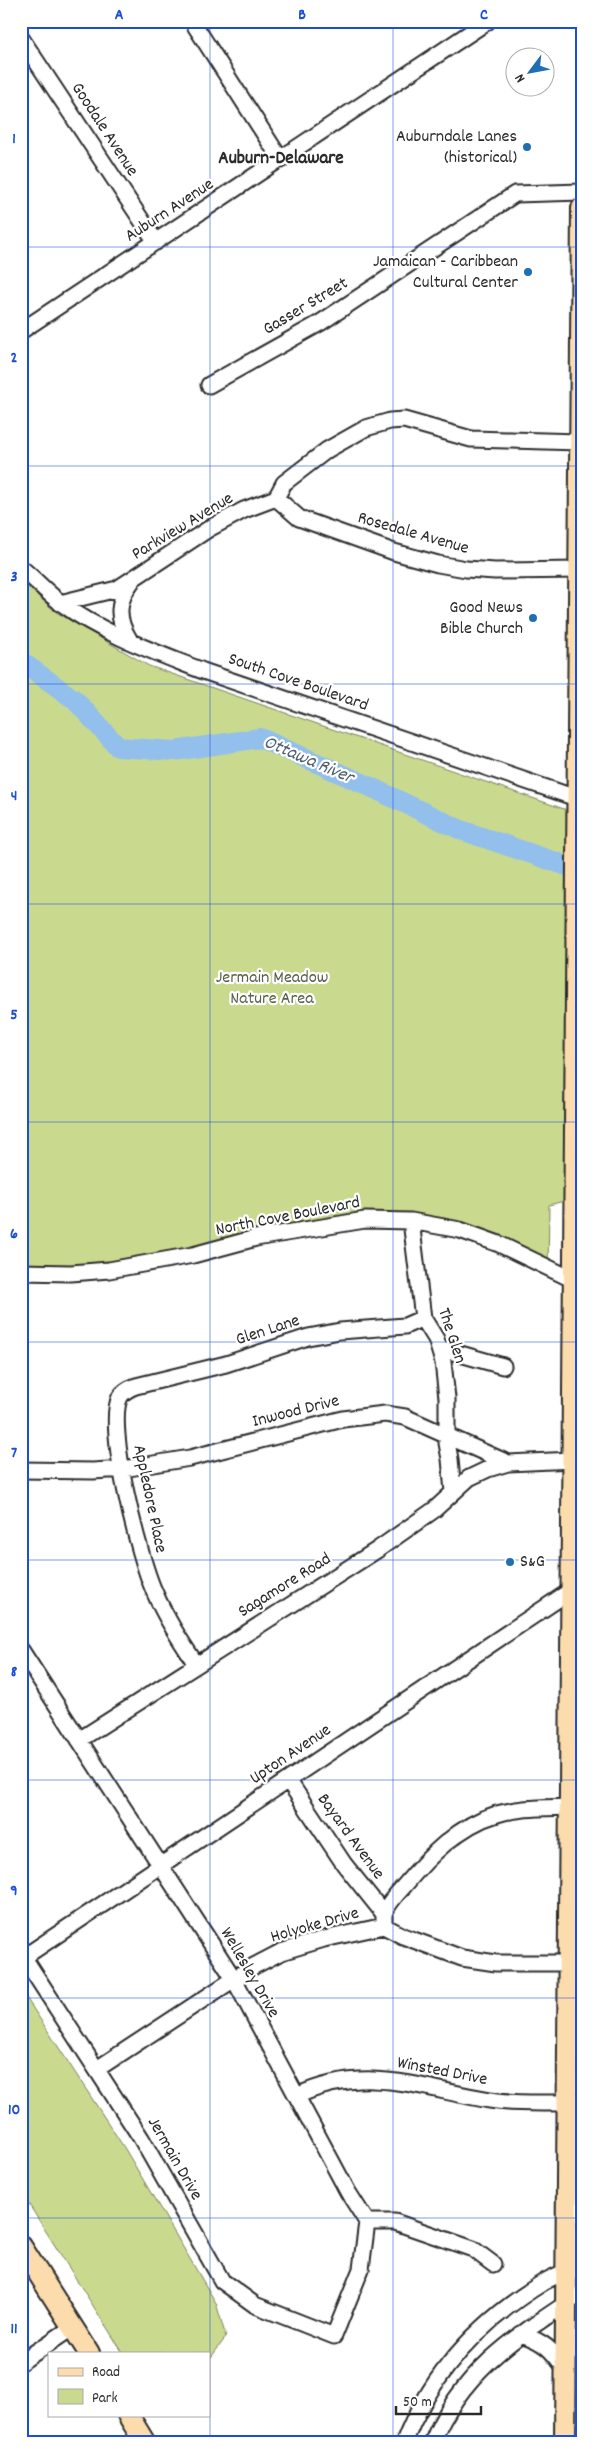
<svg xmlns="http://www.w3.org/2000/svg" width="603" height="2464" viewBox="0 0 603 2464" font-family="Dekko,sans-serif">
  <rect width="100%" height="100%" fill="#fff"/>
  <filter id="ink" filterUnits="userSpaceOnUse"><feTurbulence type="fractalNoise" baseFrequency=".02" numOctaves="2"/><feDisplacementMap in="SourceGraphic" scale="10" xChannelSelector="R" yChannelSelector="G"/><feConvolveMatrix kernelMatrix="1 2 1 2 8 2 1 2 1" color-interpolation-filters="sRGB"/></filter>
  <g filter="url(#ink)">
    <!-- green -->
    <path fill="#c9da8f" stroke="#7a825d" d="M21 581 56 612 149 666 567 810 564 1201 549 1205 548 1274C504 1253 459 1232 409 1228 325 1221 242 1252 160 1269 114 1278 68 1278 21 1279Z
      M23 1993 125 2149 216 2303 226 2337 209 2360V2353H123L21 2192Z"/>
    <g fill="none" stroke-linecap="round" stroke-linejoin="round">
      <!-- river -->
      <path stroke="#92bfec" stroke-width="20" d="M21 661 75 700 118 747 174 751 260 738 360 782 461 830 582 871"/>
      <defs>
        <path id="minor" d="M192 21 281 160
          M21 38 156 242
          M21 331 488 21
          M209 385 320 323 515 194 582 192
          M276 498 299 518 394 552 438 564 466 569 495 571 580 570
          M21 568C35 579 47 593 61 603 103 634 155 652 203 671L582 800
          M60 603 117 589 210 528 244 510 276 498 284 483 327 450 366 428 390 421 404 420 471 439 579 442
          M129 639C116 618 117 601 132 581
          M411 1221 423 1318 436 1339 443 1362 447 1398V1443L450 1459 453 1492
          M21 1272 71 1273 109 1270 193 1255 256 1238 365 1220 411 1221 460 1230 499 1244 582 1284
          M439 1348 503 1366
          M21 1470 93 1471 123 1469 190 1458 343 1419 385 1414 405 1417 508 1463 573 1460
          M21 1650 234 1979 348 2192 367 2222 361 2269 334 2336 255 2305 222 2281 141 2138 21 1953
          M196 1664C180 1640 165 1617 154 1591 140 1560 105 1426 120 1397 124 1391 130 1388 136 1386L226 1364 308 1337 340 1331 405 1326 423 1318
          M79 1740 377 1550 434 1510 469 1478 488 1469 508 1463
          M288 1780 344 1864 384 1914
          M384 1926C384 1923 384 1918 384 1915 386 1905 397 1894 404 1886 428 1857 459 1825 497 1814 521 1807 546 1808 570 1807
          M21 1959 582 1583
          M97 2069 254 1966 281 1952 324 1939 384 1926 403 1936 462 1958 496 1963H569
          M297 2096C367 2063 421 2089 490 2100 521 2105 551 2102 582 2103
          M568 2194 582 2217
          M367 2222H395L473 2249 493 2264
          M521 2334C544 2342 552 2349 565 2369
          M21 2362 73 2327
          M404 2443C431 2373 480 2321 544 2282 556 2275 569 2271 582 2264
          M432 2443C462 2369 519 2335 582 2293"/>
        <path id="major" d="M21 2246 89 2353
          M128 2415 145 2443
          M565 2443 582 208"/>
      </defs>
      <!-- minor casing -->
      <use href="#minor" stroke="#2b2b2b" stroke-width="19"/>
      <!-- major casing -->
      <use href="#major" stroke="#2b2b2b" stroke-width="24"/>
      <!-- minor -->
      <use href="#minor" stroke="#fff" stroke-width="15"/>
      <!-- major -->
      <use href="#major" stroke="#fcdcac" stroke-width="20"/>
    </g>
  </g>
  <!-- grid -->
  <path fill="none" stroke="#1d4ed8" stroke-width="1" stroke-opacity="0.55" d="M210 21V2443M393 21V2443M21 247H582M21 466H582M21 684H582M21 904H582M21 1122H582M21 1342H582M21 1560H582M21 1780H582M21 1998H582M21 2218H582"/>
  <!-- markers -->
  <g fill="#1f6fb2" stroke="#fff" stroke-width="2">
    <circle cx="527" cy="147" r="5"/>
    <circle cx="528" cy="272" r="5"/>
    <circle cx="533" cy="618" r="5"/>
    <circle cx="510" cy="1562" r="5"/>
  </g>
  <g text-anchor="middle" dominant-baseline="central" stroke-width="4.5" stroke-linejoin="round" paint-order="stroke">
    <!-- street labels -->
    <g font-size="18" fill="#2b2b2b" stroke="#fff">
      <text transform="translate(104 130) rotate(57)">Goodale Avenue</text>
      <text transform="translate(170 211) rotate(-33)">Auburn Avenue</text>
      <text transform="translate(306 307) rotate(-31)">Gasser Street</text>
      <text transform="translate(183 527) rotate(-31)">Parkview Avenue</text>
      <text transform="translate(413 534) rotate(16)">Rosedale Avenue</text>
      <text transform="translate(298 683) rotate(19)">South Cove Boulevard</text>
      <text transform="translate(288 1217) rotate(-11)">North Cove Boulevard</text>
      <text transform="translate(268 1331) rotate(-18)">Glen Lane</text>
      <text transform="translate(451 1336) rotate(72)">The Glen</text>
      <text transform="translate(296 1412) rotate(-14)">Inwood Drive</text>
      <text transform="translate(149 1499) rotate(78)">Appledore Place</text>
      <text transform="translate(285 1586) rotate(-32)">Sagamore Road</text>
      <text transform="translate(291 1755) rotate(-34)">Upton Avenue</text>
      <text transform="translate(350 1837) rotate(54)">Bayard Avenue</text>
      <text transform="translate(315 1926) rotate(-16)">Holyoke Drive</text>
      <text transform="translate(249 1973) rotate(60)">Wellesley Drive</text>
      <text transform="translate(442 2072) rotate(11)">Winsted Drive</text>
      <text transform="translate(174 2159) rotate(60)">Jermain Drive</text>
    </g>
    <!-- poi labels -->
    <g font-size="18" fill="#2b2b2b" stroke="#fff" text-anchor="end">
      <text x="517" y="137">Auburndale Lanes<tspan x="517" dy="21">(historical)</tspan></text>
      <text x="518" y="262">Jamaican - Caribbean<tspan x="518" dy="21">Cultural Center</tspan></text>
      <text x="523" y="608">Good News<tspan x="523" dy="21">Bible Church</tspan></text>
      <text x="520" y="1562" text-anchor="start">S&amp;G</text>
    </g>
    <!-- park labels -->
    <g font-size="18" fill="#5a6049" stroke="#fff">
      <text x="272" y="978">Jermain Meadow<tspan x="272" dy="21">Nature Area</tspan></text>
    </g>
    <!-- neighbourhood labels -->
    <g font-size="19" font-weight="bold" fill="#2b2b2b" stroke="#fff">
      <text x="281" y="159">Auburn-Delaware</text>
    </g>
    <!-- water labels -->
    <g font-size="19" font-style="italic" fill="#4f5f6f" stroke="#fff">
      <text transform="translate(308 761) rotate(23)">Ottawa River</text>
    </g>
  </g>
  <!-- margin -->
  <rect width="603" height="2464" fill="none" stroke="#fff" stroke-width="55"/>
  <!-- legend -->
  <rect x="48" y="2352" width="162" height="65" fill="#ffffff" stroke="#aaaaaa"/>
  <rect x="58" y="2368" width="25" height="8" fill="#fcdcac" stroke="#aaaaaa"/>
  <text x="92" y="2376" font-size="15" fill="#2b2b2b">Road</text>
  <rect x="58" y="2389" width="25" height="15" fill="#c9da8f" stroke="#aaaaaa"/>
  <text x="92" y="2402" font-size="15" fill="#2b2b2b">Park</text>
  <!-- north arrow -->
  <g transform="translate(530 72) rotate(238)"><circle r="24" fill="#ffffff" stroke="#aaaaaa"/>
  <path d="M0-4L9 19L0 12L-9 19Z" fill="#1f6fb2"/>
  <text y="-8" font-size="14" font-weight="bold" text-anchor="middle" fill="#2b2b2b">N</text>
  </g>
  <!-- scale -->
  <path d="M396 2406v8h85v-8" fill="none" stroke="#2b2b2b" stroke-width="2.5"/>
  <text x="403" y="2406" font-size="15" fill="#2b2b2b" stroke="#ffffff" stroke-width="4" paint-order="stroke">50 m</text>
  <rect x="28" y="28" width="548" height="2408" fill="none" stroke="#1d4ed8" stroke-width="2"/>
  <g font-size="16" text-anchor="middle" font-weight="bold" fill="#1d4ed8">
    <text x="119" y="19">A</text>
    <text x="302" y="19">B</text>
    <text x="484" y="19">C</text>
    <text x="14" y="143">1</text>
    <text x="14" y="362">2</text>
    <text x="14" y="581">3</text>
    <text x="14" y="800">4</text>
    <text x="14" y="1019">5</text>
    <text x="14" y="1238">6</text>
    <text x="14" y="1457">7</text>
    <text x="14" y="1676">8</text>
    <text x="14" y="1895">9</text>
    <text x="14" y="2114">10</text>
    <text x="14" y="2333">11</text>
  </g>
</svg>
